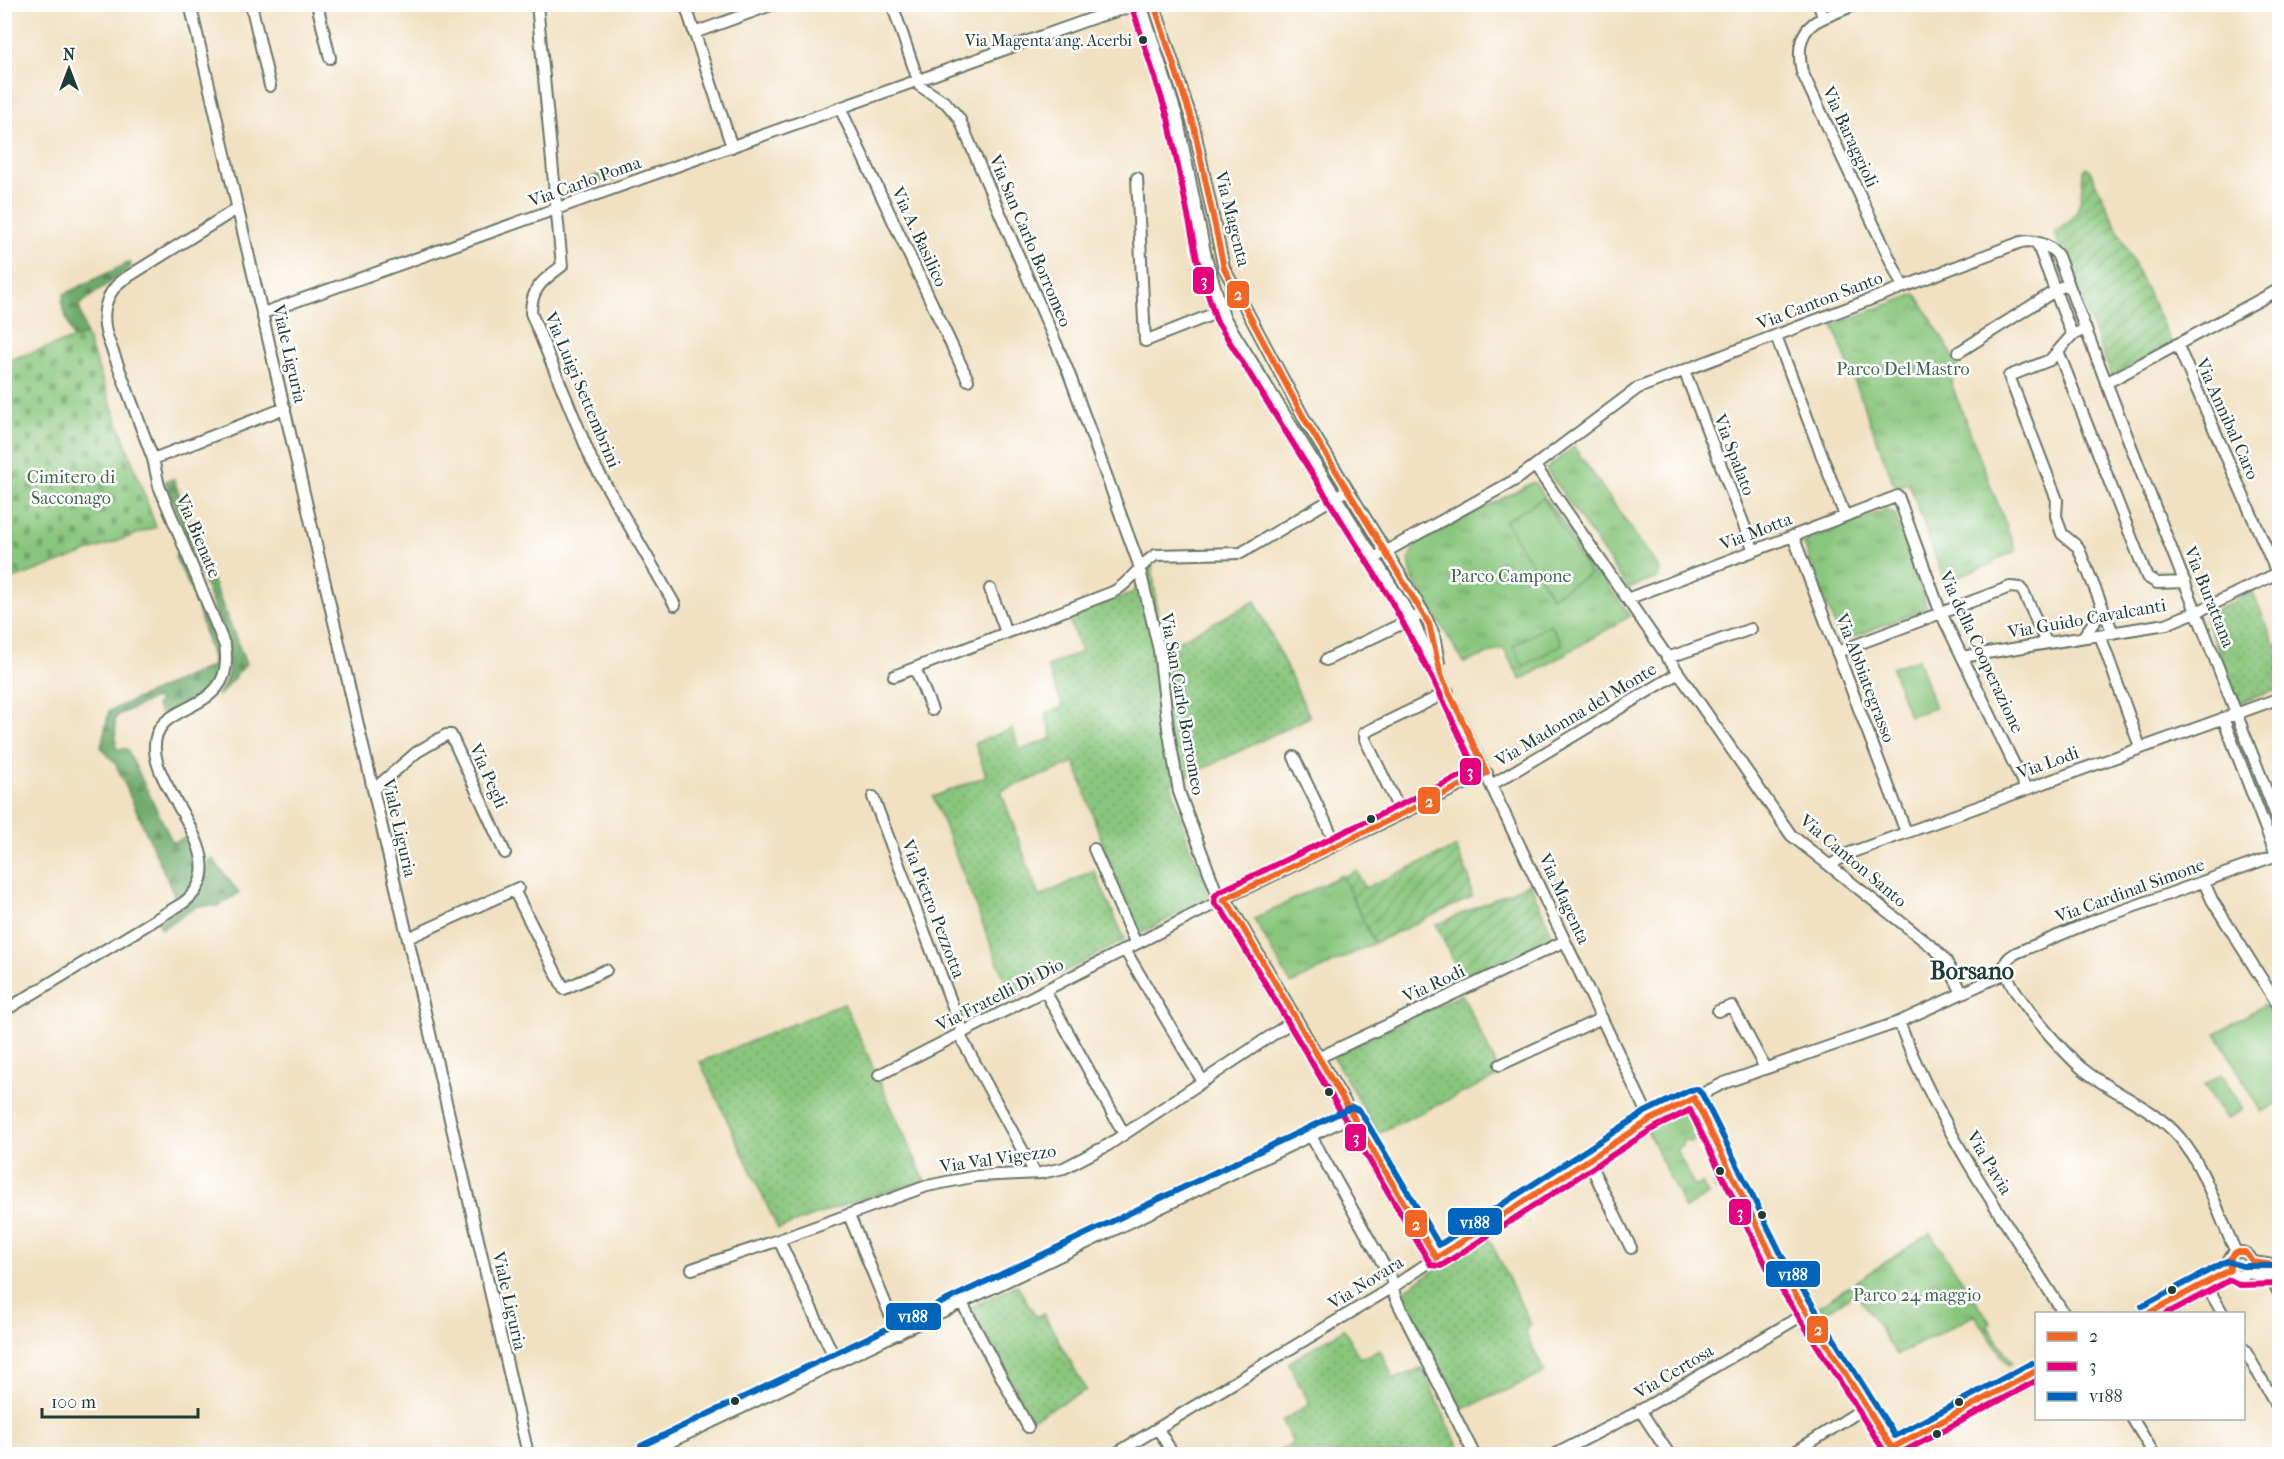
<svg xmlns="http://www.w3.org/2000/svg" width="2284" height="1459" viewBox="0 0 2284 1459" font-family="'IM FELL French Canon',serif">
  <defs>
    <pattern id="grass-dots" width="8" height="8" patternUnits="userSpaceOnUse" patternTransform="scale(1.5)"><rect width="8" height="8" fill="#89c67d"/><path d="M2 2h.1M6 6h.1" fill="none" stroke="#6fa267" stroke-width="1.8" stroke-linecap="round"/></pattern>
    <pattern id="forest-firs" width="22" height="20" patternUnits="userSpaceOnUse" patternTransform="scale(1.5)"><rect width="22" height="20" fill="#6eab6c"/><path d="M5 1l3.5 6h-7zM16 11l3.5 6h-7z" fill="#5a8c5a"/></pattern>
    <pattern id="cemetery-stones" width="16" height="16" patternUnits="userSpaceOnUse" patternTransform="scale(1.5)"><rect width="16" height="16" fill="#89c67d"/><path d="M2 7V4a2 2 0 0 1 4 0v3zM10 15v-3a2 2 0 0 1 4 0v3z" fill="#6fa267"/></pattern>
    <pattern id="park-tufts" width="24" height="20" patternUnits="userSpaceOnUse" patternTransform="scale(1.5)"><rect width="24" height="20" fill="#89c67d"/><path d="M3 7l-1-3M5 7V3M7 7l1-3M15 17l-1-3M17 17v-4M19 17l1-3" fill="none" stroke="#6fa267"/></pattern>
    <pattern id="garden-furrows" width="10" height="10" patternUnits="userSpaceOnUse" patternTransform="scale(1.5)"><rect width="10" height="10" fill="#89c67d"/><path d="M-1 1l2-2M0 10L10 0M9 11l2-2" fill="none" stroke="#6fa267"/></pattern>
  </defs>
  <rect width="100%" height="100%" fill="#fff"/>
  <filter id="ink" filterUnits="userSpaceOnUse"><feTurbulence type="fractalNoise" baseFrequency=".0167" numOctaves="2"/><feDisplacementMap in="SourceGraphic" scale="12" xChannelSelector="R" yChannelSelector="G"/><feConvolveMatrix kernelMatrix="1 2 1 2 8 2 1 2 1" color-interpolation-filters="sRGB"/></filter>
  <filter id="wash" filterUnits="userSpaceOnUse"><feTurbulence type="fractalNoise" baseFrequency=".008" numOctaves="4" result="noise"/><feDisplacementMap in="SourceGraphic" scale="24" xChannelSelector="R" yChannelSelector="G"/><feGaussianBlur stdDeviation="1.35" result="paint"/><feColorMatrix in="noise" values="0 0 0 0 0 0 0 0 0 0 0 0 0 0 0 0 0 1.4 0 .05"/><feComposite in="paint" operator="in"/></filter>
  <g filter="url(#wash)">
    <rect width="100%" height="100%" fill="#f1e1c2"/>
    <!-- grass -->
    <path fill="url(#grass-dots)" stroke="#548258" stroke-width="1.5" d="M608 171 612 181 570 185Z
      M1152 563 1161 650 1255 601 1310 717 1171 784 1189 846 1213 895 1140 934 1108 859 1075 763 1001 791 1039 897 1094 870 1125 940 1012 999 933 797 986 776 975 743 1012 729 1020 750 1053 738 1045 713 1063 707 1047 666 1081 652 1068 616 1130 594 1135 590Z
      M2253 592 2275 646 2279 644V689L2240 703 2205 618 2208 614Z
      M1462 994 1501 1075 1378 1133 1332 1055Z
      M844 1003 925 1181 857 1200 778 1229 700 1062Z
      M1487 1234 1531 1325 1526 1329V1334L1545 1373 1459 1411 1399 1294Z
      M1017 1285 1036 1317 1043 1313 1086 1390 1032 1419 971 1307Z
      M1344 1329 1360 1359 1380 1350 1394 1379 1422 1368 1462 1454H1275L1293 1443 1282 1421 1310 1404 1288 1363Z"/>
    <!-- forest -->
    <path fill="url(#forest-firs)" stroke="#467450" stroke-width="1.5" d="M130 262 131 267 79 305 86 335 73 339 62 304 64 294Z
      M174 479C195 542 222 602 246 664L219 696 217 694C232 678 229 663 227 642L165 481Z
      M182 551 219 645 223 668 212 688 167 714H161L156 706 159 700 155 698 118 715 115 718 116 749H127L173 843 188 836C202 864 202 881 177 901L115 763 101 747 109 711 214 665 195 598 175 557Z
      M212 858 239 893 218 906H197L162 929 158 922C186 906 204 895 208 861Z"/>
    <!-- cemetery -->
    <path fill="url(#cemetery-stones)" stroke="#548258" stroke-width="1.5" d="M86 335 156 527 5 582V361Z"/>
    <!-- park -->
    <path fill="url(#park-tufts)" stroke="#548258" stroke-width="1.5" d="M1916 294 1958 364 1951 383 2016 551 1992 561 1993 564 1944 581 1909 483 1895 487 1833 325Z
      M1574 447 1660 570 1658 578 1628 588 1546 469Z
      M1534 482 1630 616 1521 680 1503 648 1464 663 1412 577 1409 559 1417 543Z
      M1885 510 1895 514 1927 608 1841 642 1803 542Z
      M1342 875 1374 943 1291 984 1254 919Z
      M1678 1112 1698 1119 1728 1181 1724 1188 1716 1190 1713 1184 1720 1179 1700 1138 1690 1142 1683 1140 1682 1146 1676 1149 1695 1187 1702 1183 1708 1195 1685 1209 1647 1130Z
      M1930 1233 1991 1323 1987 1325 2012 1363 2008 1365 1975 1315 1897 1355 1856 1293 1824 1313 1819 1306Z"/>
    <!-- garden -->
    <path fill="url(#garden-furrows)" stroke="#548258" stroke-width="1.5" d="M2086 167 2090 171 2172 344 2112 376 2054 232C2083 217 2081 200 2083 171Z
      M1456 847 1469 877 1472 897 1374 943 1343 877 1357 871 1365 888Z
      M1530 883 1554 940 1464 982 1436 925Z"/>
    <!-- pitch -->
    <path fill="#89c67d" stroke="#548258" stroke-width="1.5" d="M1543 498 1590 574 1552 597 1505 521Z
      M1550 624 1562 644 1524 666 1513 646Z
      M1918 659 1935 708 1909 716 1892 668Z
      M2266 1004 2279 1028 2280 1102 2262 1112 2216 1033Z
      M2221 1074 2243 1109 2226 1119 2204 1085Z"/>
  </g>
  <g filter="url(#ink)">
    <g fill="none" stroke-linecap="round" stroke-linejoin="round">
      <defs>
        <path id="minor" d="M190 4 528 1454
          M251 4 270 86
          M317 4 330 58
          M537 4 562 266C543 280 531 288 531 313L592 461 675 605
          M685 4 732 147
          M892 4 920 86 946 103 959 118 1068 371 1138 562 1159 650 1168 728 1179 792 1218 896 1229 904 1436 1258
          M1141 4 1177 116 1206 257 1224 317 1412 619 1650 1120
          M1154 4 1194 127 1224 268 1305 420 1424 613 1434 635 1439 663
          M1819 4 1823 18C1799 28 1797 49 1802 72L1903 287
          M1823 18 1857 4
          M694 33 774 4
          M840 108 968 380
          M1137 178 1145 341 1221 311
          M2037 243 2072 335
          M263 313 1096 17 1141 4
          M2084 330 2072 335 2050 360 2009 376 2057 500 2056 516 2062 534 2078 547 2113 633
          M1776 336 1845 516
          M2177 344 2277 573
          M2058 351 2147 577 2157 583 2185 582
          M1959 352 2061 287 2069 286
          M1684 370 1754 551
          M2106 383 2280 289
          M153 459 285 408
          M1535 466 1791 835 1936 950 1946 961 1962 993
          M1793 536 1906 832
          M1376 557 1517 479 1638 388 2021 242C2034 239 2051 245 2058 256 2129 447 2207 635 2280 826
          M990 589 1006 632
          M1627 599 1898 496 1940 611 2026 789
          M2100 635 2140 747
          M2083 637 2103 610
          M1837 652 2010 587 2020 588 2024 593 2046 642
          M1962 657 2166 624 2203 609 2280 572
          M1667 658 1751 629
          M1326 660 1418 616
          M915 668 932 710
          M894 676 1113 592C1131 583 1139 564 1156 555L1241 553 1342 493
          M2223 718 2276 855
          M1364 733 1448 692
          M1365 739 1401 813
          M1294 757 1336 844
          M1493 784 1677 674
          M373 790 417 752 446 735H451L505 853
          M873 797 963 1033
          M1094 849 1136 944
          M1831 865 1847 854 2280 698
          M2204 882 2212 900 2280 1008
          M514 890 564 989 606 970
          M408 938 518 888
          M1125 950 1202 1080
          M1045 991 1124 1134
          M4 1011 183 903C239 862 157 796 155 750 151 696 237 719 225 646L159 486 153 459 107 336C101 315 105 295 121 281L238 208
          M1718 1011 1732 1006 1765 1068
          M1899 1022C1939 1128 2004 1219 2064 1314
          M959 1034 1035 1173
          M1318 1058 1565 941
          M1500 1065 1602 1018
          M879 1075 1236 893 1487 773
          M1694 1098 1775 1262 1896 1454
          M1311 1136 1391 1278 1395 1297 1474 1454
          M1588 1160 1631 1248
          M849 1215 898 1334
          M779 1240 837 1363
          M2228 1264a12 12 0 1 1 24 0a12 12 0 1 1-24 0Z
          M2236 1252C2219 1217 2205 1167 2180 1138 2154 1107 2115 1095 2084 1070 2067 1057 2003 986 2005 966 2006 959 2011 956 2016 953L2096 920 2280 854
          M2253 1262 2280 1266
          M692 1269 779 1240 927 1186 977 1176 1041 1173 1064 1168 1108 1145 1296 1019
          M2249 1273 2265 1276 2280 1275
          M2270 1276 2280 1295
          M2205 1283 2223 1314
          M962 1303 1028 1427
          M2146 1314 2230 1270
          M2244 1349 2280 1411
          M1640 1410 1669 1454
          M2132 1418 2154 1454
          M1158 1429 1173 1454
          M1892 1448 2036 1371
          M645 1454 1352 1116
          M1115 1454 1393 1287 1485 1224 1650 1120 1724 1083 1899 1022 2006 973
          M1556 1454 1636 1413 1806 1313
          M1792 1454 1866 1407"/>
      </defs>
      <!-- minor casing -->
      <use href="#minor" stroke="#687666" stroke-width="14"/>
      <!-- minor -->
      <use href="#minor" stroke="#fff" stroke-width="10"/>
      <defs>
        <path id="bus-1" d="M1154 4 1194 127 1224 268 1305 420 1429 624 1441 675 1487 773 1223 900 1229 904 1436 1258 1650 1120 1694 1098 1775 1262 1892 1448 2036 1371
          M2147 1314 2230 1270 2229 1260 2236 1252H2245L2253 1262 2280 1266"/>
        <path id="bus-2" d="M1132 7 1168 118 1197 259 1216 320 1389 597 1433 679 1475 769 1219 892 1214 897 1215 904 1222 910 1431 1265 1441 1266 1654 1128 1690 1110 1767 1267 1886 1454
          M2166 1314 2230 1280 2240 1285 2280 1284
          M1899 1454 2036 1381"/>
        <path id="bus-3" d="M2142 1306 2227 1261 2242 1266H2279
          M641 1446 1352 1107 1360 1111 1439 1245 1645 1112 1690 1090 1697 1089 1702 1094 1783 1258 1895 1436 2032 1363"/>
      </defs>
      <!-- bus-1 casing -->
      <use href="#bus-1" stroke="#fff" stroke-width="10"/>
      <!-- bus-2 casing -->
      <use href="#bus-2" stroke="#fff" stroke-width="10"/>
      <!-- bus-3 casing -->
      <use href="#bus-3" stroke="#fff" stroke-width="10"/>
      <!-- bus-1 -->
      <use href="#bus-1" stroke="#f26522" stroke-width="6"/>
      <!-- bus-2 -->
      <use href="#bus-2" stroke="#e5007d" stroke-width="6"/>
      <!-- bus-3 -->
      <use href="#bus-3" stroke="#0065bd" stroke-width="6"/>
    </g>
  </g>
  <!-- markers -->
  <g fill="#1f3d34" stroke="#fff" stroke-width="2">
    <circle cx="1143" cy="40" r="5"/>
    <circle cx="1371" cy="819" r="5"/>
    <circle cx="1329" cy="1092" r="5"/>
    <circle cx="1720" cy="1171" r="5"/>
    <circle cx="1762" cy="1215" r="5"/>
    <circle cx="2172" cy="1290" r="5"/>
    <circle cx="735" cy="1401" r="5"/>
    <circle cx="1959" cy="1402" r="5"/>
    <circle cx="1937" cy="1434" r="5"/>
  </g>
  <g text-anchor="middle" dominant-baseline="central" stroke-width="5" stroke-linejoin="round" paint-order="stroke">
    <!-- bus labels -->
    <g font-size="16" fill="#1f3d34" stroke="#fff" text-anchor="end">
      <text x="1132" y="40">Via Magenta ang. Acerbi</text>
    </g>
    <!-- street labels -->
    <g font-size="18" fill="#1f3d34" stroke="#fff">
      <text transform="translate(1850 137) rotate(65)">Via Baraggioli</text>
      <text transform="translate(585 182) rotate(-20)">Via Carlo Poma</text>
      <text transform="translate(1232 219) rotate(76)">Via Magenta</text>
      <text transform="translate(919 237) rotate(65)">Via A. Basilico</text>
      <text transform="translate(1030 241) rotate(67)">Via San Carlo Borromeo</text>
      <text transform="translate(1820 301) rotate(-21)">Via Canton Santo</text>
      <text transform="translate(289 354) rotate(77)">Viale Liguria</text>
      <text transform="translate(582 390) rotate(67)">Via Luigi Settembrini</text>
      <text transform="translate(2227 419) rotate(66)">Via Annibal Caro</text>
      <text transform="translate(1734 455) rotate(69)">Via Spalato</text>
      <text transform="translate(1756 532) rotate(-21)">Via Motta</text>
      <text transform="translate(198 536) rotate(67)">Via Bienate</text>
      <text transform="translate(2209 597) rotate(68)">Via Burattana</text>
      <text transform="translate(2087 619) rotate(-10)">Via Guido Cavalcanti</text>
      <text transform="translate(1981 652) rotate(65)">Via della Cooperazione</text>
      <text transform="translate(1865 678) rotate(69)">Via Abbiategrasso</text>
      <text transform="translate(1182 704) rotate(80)">Via San Carlo Borromeo</text>
      <text transform="translate(1576 715) rotate(-31)">Via Madonna del Monte</text>
      <text transform="translate(2048 763) rotate(-20)">Via Lodi</text>
      <text transform="translate(488 776) rotate(66)">Via Pegli</text>
      <text transform="translate(399 828) rotate(77)">Viale Liguria</text>
      <text transform="translate(1853 861) rotate(40)">Via Canton Santo</text>
      <text transform="translate(2130 891) rotate(-20)">Via Cardinal Simone</text>
      <text transform="translate(1564 899) rotate(65)">Via Magenta</text>
      <text transform="translate(933 909) rotate(69)">Via Pietro Pezzotta</text>
      <text transform="translate(1434 984) rotate(-25)">Via Rodi</text>
      <text transform="translate(1000 995) rotate(-27)">Via Fratelli Di Dio</text>
      <text transform="translate(998 1159) rotate(-8)">Via Val Vigezzo</text>
      <text transform="translate(1989 1163) rotate(59)">Via Pavia</text>
      <text transform="translate(1366 1283) rotate(-32)">Via Novara</text>
      <text transform="translate(509 1301) rotate(77)">Viale Liguria</text>
      <text transform="translate(1674 1372) rotate(-31)">Via Certosa</text>
    </g>
    <!-- park labels -->
    <g font-size="18" fill="#3f664a" stroke="#fff">
      <text x="1903" y="369">Parco Del Mastro</text>
      <text x="71" y="477">Cimitero di<tspan x="71" dy="21">Sacconago</tspan></text>
      <text x="1511" y="576">Parco Campone</text>
      <text x="1917" y="1295">Parco 24 maggio</text>
    </g>
    <!-- district labels -->
    <g font-size="24" font-weight="bold" fill="#1f3d34" stroke="#fff">
      <text x="1972" y="971">Borsano</text>
    </g>
  </g>
  <g stroke="#fff" stroke-width="2">
    <rect x="1192" y="266" width="23" height="29" rx="6" fill="#e5007d"/>
    <rect x="1226" y="280" width="24" height="29" rx="6" fill="#f26522"/>
    <rect x="1459" y="757" width="23" height="29" rx="6" fill="#e5007d"/>
    <rect x="1417" y="786" width="24" height="29" rx="6" fill="#f26522"/>
    <rect x="1344" y="1123" width="23" height="29" rx="6" fill="#e5007d"/>
    <rect x="1728" y="1198" width="24" height="28" rx="6" fill="#e5007d"/>
    <rect x="1447" y="1207" width="56" height="29" rx="6" fill="#0065bd"/>
    <rect x="1404" y="1209" width="24" height="29" rx="6" fill="#f26522"/>
    <rect x="1765" y="1260" width="56" height="28" rx="6" fill="#0065bd"/>
    <rect x="885" y="1302" width="57" height="29" rx="6" fill="#0065bd"/>
    <rect x="1806" y="1315" width="23" height="29" rx="6" fill="#f26522"/>
  </g>
  <g font-size="16" text-anchor="middle" font-weight="bold" fill="#fff">
    <text x="1204" y="286">3</text>
    <text x="1238" y="300">2</text>
    <text x="1470" y="777">3</text>
    <text x="1429" y="807">2</text>
    <text x="1356" y="1143">3</text>
    <text x="1740" y="1218">3</text>
    <text x="1475" y="1228">v188</text>
    <text x="1416" y="1230">2</text>
    <text x="1793" y="1280">v188</text>
    <text x="913" y="1322">v188</text>
    <text x="1818" y="1335">2</text>
  </g>
  <!-- margin -->
  <rect width="2284" height="1459" fill="none" stroke="#fff" stroke-width="24"/>
  <!-- legend -->
  <rect x="2035" y="1312" width="210" height="108" fill="#ffffff" stroke="#a5b1ae" stroke-width="1.5"/>
  <rect x="2047" y="1332" width="30" height="9" fill="#f26522" stroke="#a5b1ae" stroke-width="1.5"/>
  <text x="2089" y="1342" font-size="18" fill="#1f3d34">2</text>
  <rect x="2047" y="1362" width="30" height="9" fill="#e5007d" stroke="#a5b1ae" stroke-width="1.5"/>
  <text x="2089" y="1372" font-size="18" fill="#1f3d34">3</text>
  <rect x="2047" y="1392" width="30" height="9" fill="#0065bd" stroke="#a5b1ae" stroke-width="1.5"/>
  <text x="2089" y="1402" font-size="18" fill="#1f3d34">v188</text>
  <!-- north arrow -->
  <g transform="translate(69 69)" stroke="#ffffff" stroke-width="4.5" paint-order="stroke">
  <path d="M0-4.5L10 22L0 15L-10 22Z" fill="#1f3d34"/>
  <text y="-9" font-size="16" font-weight="bold" text-anchor="middle" fill="#1f3d34">N</text>
  </g>
  <!-- scale -->
  <path d="M42 1408v9h156v-9" fill="none" stroke="#1f3d34" stroke-width="3"/>
  <text x="51" y="1408" font-size="18" fill="#1f3d34" stroke="#ffffff" stroke-width="4.5" paint-order="stroke">100 m</text>
</svg>
